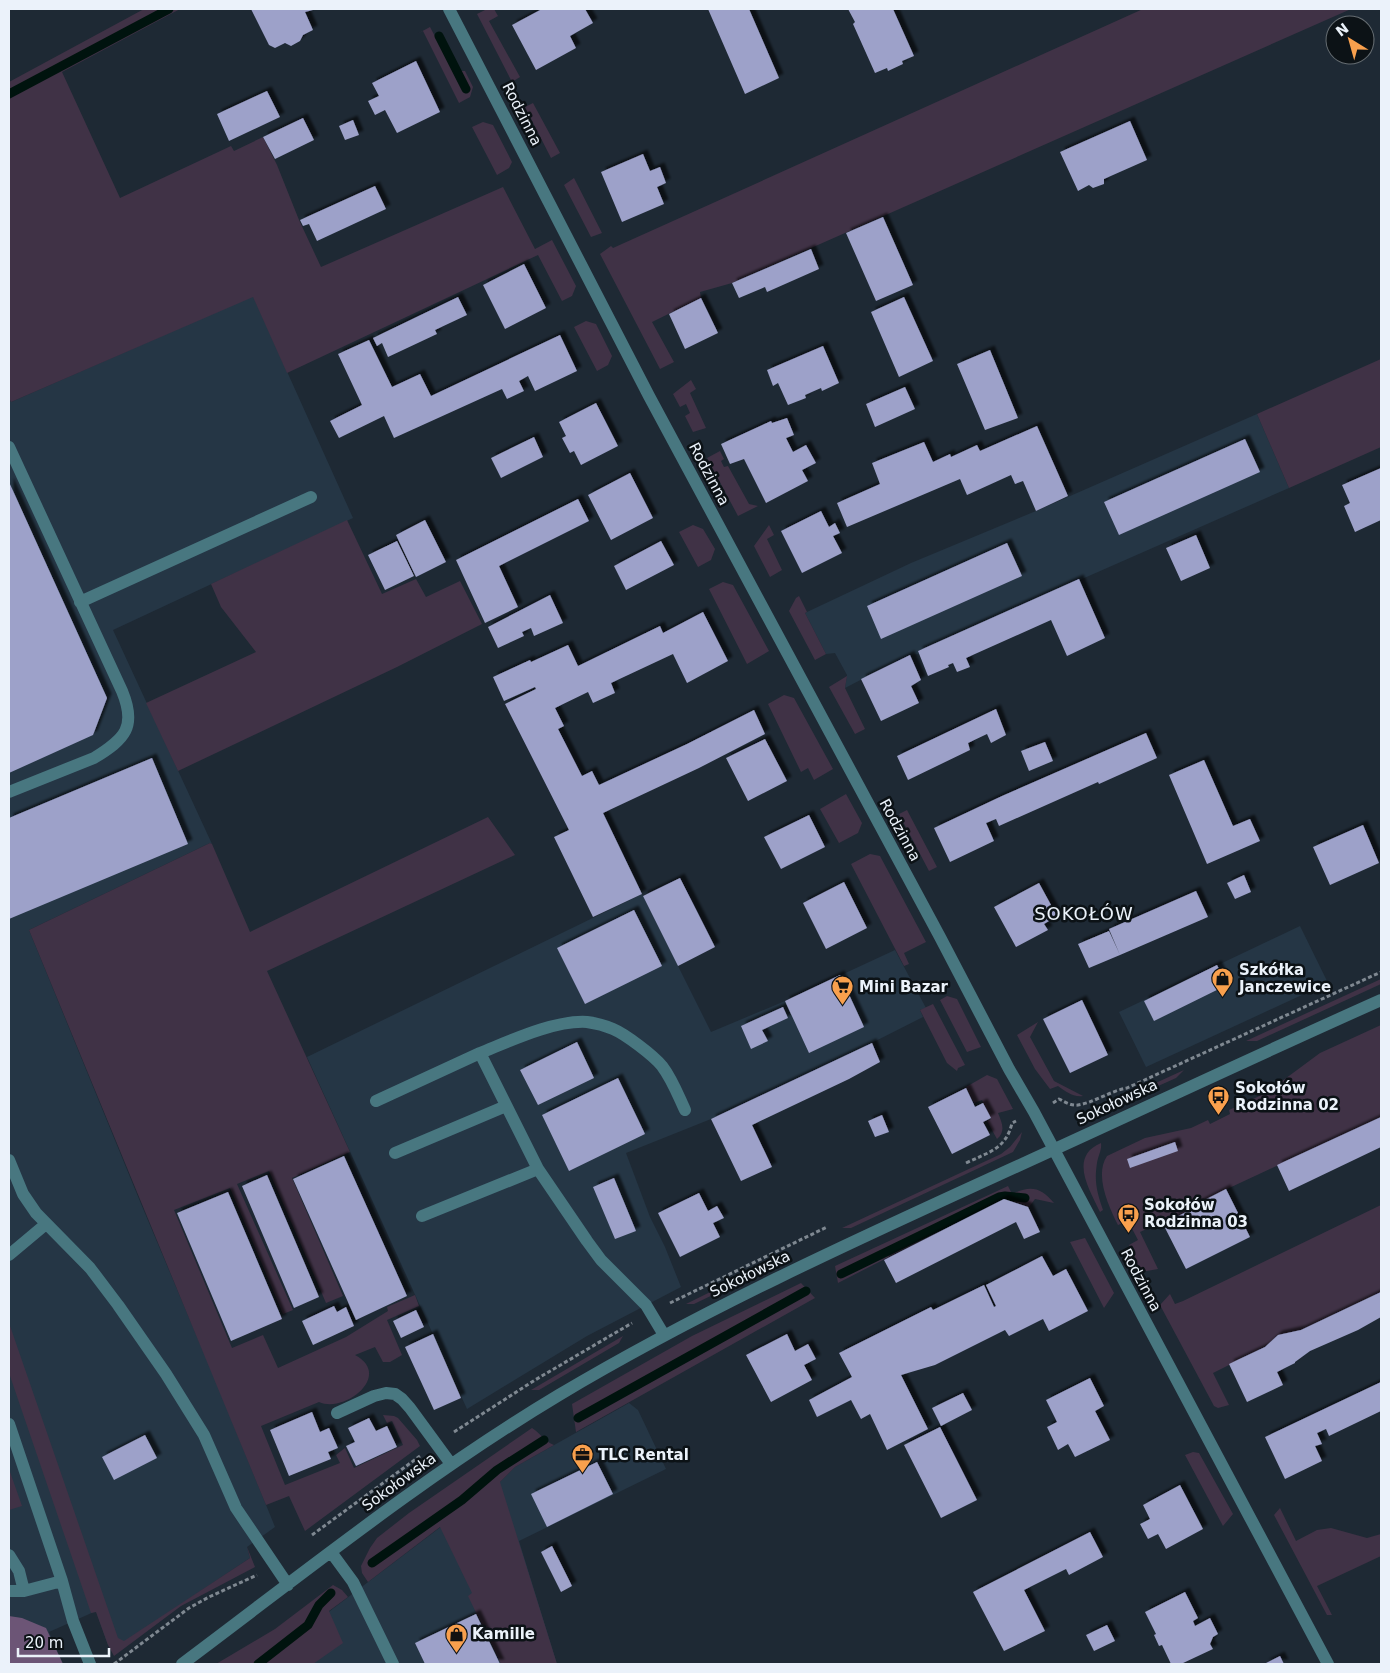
<svg xmlns="http://www.w3.org/2000/svg" width="1390" height="1673" viewBox="0 0 1390 1673" font-family="'DejaVu Sans',sans-serif">
  <defs>
    <filter id="shadow"><feDropShadow dx="4.5" dy="-4.5" stdDeviation="1" flood-color="#0009"/></filter>
  </defs>
  <rect width="100%" height="100%" fill="#1e2934"/>
  <!-- built -->
  <path fill="#253645" d="M253 296 353 518 113 630 212 844 210 843 29 930 139 1199 217 1384 275 1527 247 1547 250 1558 124 1642 108 1645 96 1611 49 1632 63 1664H9V398L11 402Z
    M1257 414 1289 488 918 651 919 654 909 655 845 688 847 675 835 653 826 654 805 613 807 612 911 563 1036 511Z
    M642 894 711 1032 785 1001 895 950 926 1008 920 1010 923 1017 840 1059 711 1119 626 1153 650 1217 665 1247 681 1287 587 1336 467 1409 307 1057Z
    M1300 926 1328 983 1146 1067 1119 1012Z
    M629 1403 638 1410 666 1469 519 1541 557 1664H287L322 1617 500 1482 515 1467Z"/>
  <!-- green -->
  <path fill="#403246" d="M144 9H180L62 72 120 198 231 146 234 151 263 137 277 165 299 220 321 267 503 187 535 249 552 240 576 286 572 296 562 301 538 255 287 373 253 297 11 402 9 398V82Z
    M487 9H494L498 16 489 21 520 77 512 82 477 14Z
    M1143 9H1351L732 283 700 292 701 298 652 322 674 362 660 369 600 254 611 246 613 248Z
    M430 27 455 74 461 71H465L473 87 470 97 459 103 423 31 417 34Z
    M533 103 560 153 551 158 525 107Z
    M483 122 493 125 512 162 509 168 497 175 472 127Z
    M574 178 602 233 591 237 564 185Z
    M586 321 596 324 612 356 608 365 597 371 574 327Z
    M1381 359V447L1289 488 1257 414Z
    M691 380 696 389 690 393 706 428 693 432 685 416 690 413 686 404 680 407 673 394Z
    M720 451 724 459 721 461 724 467 728 466 749 504 758 506 738 516 707 458Z
    M347 520 382 594 416 579 426 597 460 581 482 624 397 667 178 771 146 703 256 652 221 607 211 584Z
    M693 525 703 529 715 549 711 560 698 567 679 532Z
    M769 525 774 535 767 539 782 570 770 577 754 546Z
    M723 582 733 585 769 651 747 664 709 589Z
    M799 596 807 612 805 613 826 654 815 660 789 611 796 598Z
    M847 676 845 688 865 729 855 734 829 687Z
    M784 695 794 698 833 769 814 780 808 768 801 772 768 704Z
    M846 794 862 823 858 833 839 843 820 809Z
    M907 810 937 867 929 871 899 814Z
    M488 817 515 855 267 971 350 1152 292 1178 343 1296 326 1303 269 1171 237 1184 293 1310 283 1314 230 1188 174 1210 232 1348 263 1335 278 1368 346 1337 388 1311 387 1307 415 1295 419 1306 387 1320 402 1355 390 1362H383L375 1347 355 1355C393 1375 345 1414 319 1402L261 1426 285 1485 340 1463 336 1455 345 1448 354 1468 403 1445 392 1421 387 1423 383 1415 394 1416 398 1418 417 1440 420 1446 305 1531 289 1496 266 1505 29 930 210 843 212 844 250 932Z
    M870 854 880 856 926 942 904 953 909 964 904 966 851 864Z
    M1381 979V984L1257 1041H1246Z
    M947 996 957 999 981 1047 967 1052 940 1000Z
    M933 1004 965 1065 958 1068 957 1071 947 1063 920 1010Z
    M1038 1022 1030 1037 1054 1081 1083 1096C1074 1098 1065 1091 1058 1086L1050 1089 1035 1069 1017 1035Z
    M1381 1025V1117L1227 1189 1187 1209 1188 1211 1163 1224 1162 1222 1140 1232 1158 1269 1141 1272 1129 1245 1138 1240 1128 1221 1118 1225C1109 1207 1094 1175 1107 1156L1145 1138 1191 1128 1208 1120 1210 1124 1230 1114 1229 1110 1266 1093 1320 1053Z
    M1184 1070 1176 1078 1105 1110 1104 1105 1106 1102 1123 1098Z
    M987 1075 997 1079 1013 1109 998 1113C1002 1123 1006 1131 997 1139L987 1121 991 1119 982 1100 974 1103 966 1087Z
    M1022 1132 1020 1140 1013 1152 851 1228H842L1001 1154 1010 1147Z
    M1101 1143C1102 1150 1098 1156 1097 1163 1094 1182 1097 1192 1103 1210L1100 1212C1090 1190 1068 1157 1101 1143Z
    M1008 1186 1012 1194C1030 1185 1041 1187 1054 1203L1035 1199 1029 1207 1004 1198 838 1283 835 1266Z
    M1381 1205V1292L1301 1330 1278 1335 1265 1347 1213 1373 1229 1405 1218 1408 1214 1406 1160 1305 1170 1294 1175 1304 1183 1301Z
    M1085 1238 1114 1293 1104 1308 1070 1242Z
    M785 1255 779 1263 694 1304H686Z
    M801 1283 815 1298 576 1432 572 1404 692 1336Z
    M9 1323 118 1638 124 1641 250 1558 247 1547 255 1567 181 1606 114 1656 108 1645 96 1612 91 1613 9 1373Z
    M623 1336 619 1343 539 1390H531Z
    M532 1428C540 1433 545 1442 554 1445L515 1467 500 1482 557 1664H501L468 1596 472 1593 440 1527 368 1582 362 1573 361 1566 370 1548 377 1538 409 1513Z
    M1193 1452 1199 1453 1233 1514 1223 1526 1185 1455Z
    M9 1469 22 1506 9 1510Z
    M1280 1508 1296 1541 1317 1530 1331 1528 1367 1538 1381 1534V1556L1317 1586 1332 1615H1327L1274 1515Z
    M333 1585 342 1590 348 1597 329 1611 343 1643 313 1664H216L275 1629Z"/>
  <!-- forest -->
  <path fill="#6c5576" d="M9 1616 22 1618 46 1628 63 1664H9Z"/>
  <g fill="none" stroke-linecap="round" stroke-linejoin="round">
    <!-- stream -->
    <path stroke="#00130e" stroke-width="9" d="M439 36 466 89
      M9 94 169 9
      M841 1274 999 1197 1005 1196 1025 1198
      M578 1418 806 1291
      M372 1563 462 1500 497 1470 544 1440
      M258 1664 308 1625 319 1605 331 1593"/>
  </g>
  <!-- building -->
  <path fill="#9da1c9" filter="url(#shadow)" d="M251 9H317L305 12 313 30 303 35 300 41 291 46 285 43 275 48 269 45Z
    M542 9H585L593 23 570 36 576 48 536 70 512 25Z
    M708 9H749L779 78 745 94Z
    M848 9H893L914 56 902 61 903 64 888 71 887 68 875 73 853 24 855 22Z
    M416 61 440 112 397 133 385 110 375 115 368 101 379 96 372 83Z
    M267 91 280 117 229 141 217 114Z
    M303 118 314 140 275 159 263 137Z
    M353 120 359 135 345 140 339 126Z
    M1130 121 1147 160 1104 179V184L1093 188 1089 185 1078 191 1060 152Z
    M643 154 650 171 660 167 666 183 657 187 664 204 622 222 601 172Z
    M375 186 386 209 317 241 309 224 303 226 300 220Z
    M883 217 913 285 876 301 846 233Z
    M811 249 819 269 767 292 765 287 739 298 732 283Z
    M524 264 546 308 505 329 483 285Z
    M458 297 467 315 435 330 437 334 388 357 382 343 377 346 373 338Z
    M904 297 933 361 899 377 871 312Z
    M701 298 718 333 685 349 669 314Z
    M560 335 577 371 535 391 528 376 519 381 524 391 507 399 502 389 394 438 384 416 339 438 330 421 362 405 338 354 369 340 392 387 420 374 431 396Z
    M823 346 839 383 822 391 821 388 805 395 806 398 788 405 778 383 773 386 767 370Z
    M990 350 1018 418 985 430 957 364Z
    M905 387 915 409 875 427 866 404Z
    M596 403 618 446 581 465 574 451 570 453 562 438 566 436 559 422Z
    M787 418 794 435 786 438 793 452 806 445 816 463 802 470 808 481 766 503 744 459 730 464 721 444 771 421 772 423Z
    M1037 426 1068 496 1036 511 1023 481 1015 484 1011 475 967 495 960 479 847 527 837 503 880 484 872 463 924 442 933 462 950 454 951 457 977 445 980 451Z
    M534 437 543 457 501 478 491 458Z
    M1245 439 1260 472 1119 535 1104 502Z
    M1381 468V520L1355 532 1344 506 1350 503 1342 485Z
    M630 473 653 518 611 540 588 495Z
    M9 482 107 698 93 735 9 773Z
    M578 499 589 521 499 566 518 607 485 623 456 560Z
    M821 511 829 527 835 523 840 533 833 536 842 553 802 573 781 531Z
    M425 520 446 562 416 577 396 535Z
    M1196 535 1210 568 1181 581 1166 548Z
    M397 541 414 576 385 590 368 555Z
    M661 541 674 565 626 590 614 566Z
    M1007 543 1022 576 881 639 867 606Z
    M1079 579 1105 638 1067 656 1051 620 966 658 970 667 957 672 953 663 948 665 949 667 928 676 918 651Z
    M550 595 563 623 534 636 531 628 522 632 524 636 498 648 488 627Z
    M703 612 728 661 687 683 673 654 611 683 615 693 593 703 588 692 555 708 564 726 558 729 582 776 592 771 599 785 687 744 754 710 765 734 699 768 603 813 642 894 593 917 554 837 569 830 505 704 536 689 535 687 504 701 493 677 530 660 531 662 568 645 578 666 660 626 663 633Z
    M910 655 921 680 911 686 919 703 881 721 861 679Z
    M996 709 1006 735 991 743 987 734 968 743 970 750 908 780 897 756Z
    M1146 733 1157 758 1099 784 1098 782 999 826 996 819 986 823 994 841 950 862 934 828 1002 796Z
    M765 739 787 781 748 801 726 758Z
    M1045 742 1053 761 1029 771 1021 751Z
    M152 758 188 844 9 919V818Z
    M1204 760 1233 826 1250 819 1260 841 1207 864 1169 775Z
    M809 815 825 847 781 869 764 837Z
    M1363 825 1379 863 1330 885 1313 847Z
    M1244 875 1251 892 1235 899 1227 883Z
    M680 878 715 947 678 966 643 896Z
    M844 882 867 928 826 949 803 903Z
    M1039 883 1057 916 1044 924 1048 930 1016 947 994 907Z
    M1196 891 1208 917 1120 955 1109 929Z
    M634 910 662 966 585 1004 557 948Z
    M1109 931 1120 955 1089 968 1078 944Z
    M1217 965 1227 985 1154 1021 1144 1001Z
    M840 975 864 1027 809 1053 785 1001Z
    M1082 1000 1108 1055 1070 1073 1043 1019Z
    M783 1007 788 1018 762 1030 768 1041 751 1049 741 1026Z
    M577 1042 594 1078 538 1105 520 1070Z
    M872 1043 880 1062 849 1079 752 1125 772 1167 741 1181 711 1119Z
    M618 1078 645 1134 569 1171 542 1115Z
    M966 1088 975 1107 983 1103 991 1118 983 1122 990 1135 952 1154 928 1107Z
    M882 1115 889 1132 875 1137 868 1121Z
    M1381 1117V1147L1289 1191 1277 1165Z
    M1175 1142 1178 1151 1130 1168 1127 1159Z
    M344 1156 407 1296 356 1320 293 1179Z
    M267 1175 319 1297 294 1308 242 1186Z
    M614 1178 636 1231 615 1239 593 1187Z
    M1226 1189 1250 1237 1186 1269 1163 1224 1188 1211 1187 1209Z
    M228 1192 282 1319 231 1341 177 1213Z
    M699 1193 708 1211 717 1206 724 1218 713 1223 720 1237 680 1257 658 1213Z
    M1004 1199 1028 1207 1040 1232 1024 1239 1016 1222 896 1283 884 1260Z
    M1042 1256 1053 1276 1066 1269 1088 1311 1049 1331 1043 1319 1009 1336 1005 1330 935 1365 901 1375 928 1429 887 1450 870 1414 861 1419 851 1400 817 1417 809 1400 852 1377 839 1353 931 1307 933 1310 984 1285 994 1307 996 1306 986 1285Z
    M1381 1292V1317L1358 1330 1310 1351 1295 1362V1363L1277 1372 1283 1385 1247 1402 1229 1364 1265 1347 1278 1335 1301 1330Z
    M334 1306 337 1312 346 1307 354 1326 313 1345 302 1321Z
    M416 1310 424 1327 401 1338 393 1321Z
    M433 1334 461 1398 434 1410 405 1347Z
    M787 1334 795 1351 808 1344 816 1359 804 1365 812 1380 771 1402 746 1355Z
    M1090 1378 1104 1406 1095 1411 1110 1440 1075 1457 1068 1444 1058 1450 1047 1427 1057 1422 1046 1400Z
    M1381 1382V1411L1329 1436 1326 1429 1317 1433 1322 1444 1315 1446 1322 1461 1285 1479 1265 1437Z
    M963 1393 972 1410 941 1426 932 1408Z
    M312 1412 320 1432 329 1428 338 1448 328 1452 331 1459 289 1476 270 1430Z
    M369 1418 376 1431 387 1426 397 1447 356 1466 346 1446 355 1442 348 1428Z
    M940 1427 977 1500 941 1518 904 1445Z
    M145 1435 157 1458 114 1480 102 1457Z
    M597 1462 613 1494 547 1527 531 1494Z
    M1180 1485 1203 1529 1166 1549 1158 1534 1148 1539 1140 1524 1150 1519 1143 1505Z
    M1090 1532 1103 1557 1069 1575 1066 1569 1024 1590 1045 1631 1004 1651 973 1592Z
    M552 1546 572 1586 561 1592 541 1552Z
    M1185 1592 1198 1618 1193 1621 1195 1626 1210 1618 1218 1634 1213 1637 1210 1644 1213 1649 1181 1664H1171L1162 1645 1159 1646 1154 1635 1156 1634 1145 1612Z
    M476 1614 500 1664H425L415 1643Z
    M1107 1625 1115 1641 1094 1651 1086 1635Z
    M1280 1656 1284 1664H1264Z"/>
  <g fill="none" stroke-linecap="round" stroke-linejoin="round">
    <!-- path -->
    <path stroke="#7f8891" stroke-width="3" stroke-dasharray="4 2.5" stroke-linecap="butt" d="M1053 1103 1059 1099C1065 1102 1071 1106 1078 1105 1093 1103 1110 1091 1127 1088L1381 972
      M966 1163C989 1152 1006 1149 1012 1123L1016 1121
      M670 1303 827 1227
      M454 1432 535 1380 632 1323
      M312 1535 420 1456
      M114 1664 189 1608 209 1597 257 1575"/>
    <!-- minor -->
    <path stroke="#487780" stroke-width="12" d="M449 9 649 396 940 937 1009 1069 1034 1112 1328 1664
      M9 447 122 691C137 727 125 739 94 758L9 792
      M80 602 311 497
      M480 1053C510 1041 554 1020 587 1022 594 1023 606 1026 613 1029 625 1034 653 1055 662 1066 672 1079 678 1095 685 1110
      M376 1101 480 1053 538 1169 587 1241 601 1260 646 1305 664 1335
      M395 1153 506 1106
      M9 1160 23 1194 36 1213 90 1268 118 1305 166 1374 204 1435 236 1508 288 1585
      M422 1216 538 1169
      M9 1255 46 1224
      M337 1413 374 1396 386 1393 395 1394 402 1399 410 1408 451 1464
      M9 1424 62 1581 73 1621 90 1664
      M331 1552 353 1582 393 1664
      M9 1555 19 1571 24 1591
      M9 1591H24L62 1581
      M182 1664C305 1572 427 1474 559 1395 700 1311 849 1243 998 1175 1126 1117 1253 1057 1381 1000"/>
  </g>
  <!-- icons -->
  <defs>
    <symbol id="shop-pin" viewBox="-11 -11 22 30"><path d="M0 17L-7.5 6A9.5 9.5 0 1 1 7.5 6Z" fill="#f9a04d" stroke="#0c1216"/><path d="M-5-2.5h2.3a2.7 3.5 0 0 1 5.4 0H5L5.5 6h-11ZM-1.5-2.5h3a1.5 2.3 0 0 0-3 0Z" fill="#111"/></symbol>
    <symbol id="supermarket-pin" viewBox="-11 -11 22 30"><path d="M0 17L-7.5 6A9.5 9.5 0 1 1 7.5 6Z" fill="#f9a04d" stroke="#0c1216"/><path d="M-6-5.5h2.5l.6 2H6L4.5 2H-2.5L-4.4-4H-6ZM-1.5 3.2a1.3 1.3 0 1 0 .1 0ZM3 3.2a1.3 1.3 0 1 0 .1 0Z" fill="#111"/></symbol>
    <symbol id="bus-pin" viewBox="-11 -11 22 30"><path d="M0 17L-7.5 6A9.5 9.5 0 1 1 7.5 6Z" fill="#f9a04d" stroke="#0c1216"/><path d="M-5-6H5V4H4V6H2V4H-2V6H-4V4H-5ZM-3.5-4V0h7V-4ZM-3.5 1.2v1.5H-2V1.2ZM2 1.2v1.5H3.5V1.2Z" fill="#111"/></symbol>
    <symbol id="office-pin" viewBox="-11 -11 22 30"><path d="M0 17L-7.5 6A9.5 9.5 0 1 1 7.5 6Z" fill="#f9a04d" stroke="#0c1216"/><path d="M-6-3h4V-5.5h4V-3h4V5H-6ZM-1-4.5V-3h2v-1.5ZM-6 0V1H6V0Z" fill="#111"/></symbol>
  </defs>
  <g fill-rule="evenodd">
    <use href="#shop-pin" x="1210" y="966" width="25" height="34"/>
    <use href="#supermarket-pin" x="830" y="974" width="25" height="34"/>
    <use href="#bus-pin" x="1206" y="1084" width="25" height="34"/>
    <use href="#bus-pin" x="1116" y="1202" width="25" height="34"/>
    <use href="#office-pin" x="570" y="1442" width="25" height="34"/>
    <use href="#shop-pin" x="444" y="1622" width="25" height="34"/>
  </g>
  <g text-anchor="middle" dominant-baseline="central" stroke-width="5" stroke-linejoin="round" paint-order="stroke">
    <!-- street labels -->
    <g font-size="15" fill="#ebf2fa" stroke="#0c1216">
      <text transform="translate(522 114) rotate(63)">Rodzinna</text>
      <text transform="translate(709 474) rotate(62)">Rodzinna</text>
      <text transform="translate(900 830) rotate(61)">Rodzinna</text>
      <text transform="translate(1117 1102) rotate(-25)">Sokołowska</text>
      <text transform="translate(750 1274) rotate(-26)">Sokołowska</text>
      <text transform="translate(1141 1280) rotate(62)">Rodzinna</text>
      <text transform="translate(399 1482) rotate(-36)">Sokołowska</text>
    </g>
    <!-- poi labels -->
    <g font-size="15" font-weight="bold" fill="#ebf2fa" stroke="#0c1216" text-anchor="start">
      <text x="1239" y="970">Szkółka<tspan x="1239" dy="17">Janczewice</tspan></text>
      <text x="859" y="987">Mini Bazar</text>
      <text x="1235" y="1088">Sokołów<tspan x="1235" dy="17">Rodzinna 02</tspan></text>
      <text x="1144" y="1205">Sokołów<tspan x="1144" dy="17">Rodzinna 03</tspan></text>
      <text x="598" y="1455">TLC Rental</text>
      <text x="472" y="1634">Kamille</text>
    </g>
    <!-- quarter labels -->
    <g font-size="18" letter-spacing="1" fill="#ebf2fa" stroke="#0c1216">
      <text x="1084" y="913">SOKOŁÓW</text>
    </g>
  </g>
  <!-- border -->
  <rect width="1390" height="1673" fill="none" stroke="#ebf2fa" stroke-width="20"/>
  <!-- north arrow -->
  <g transform="translate(1350 40) rotate(323)"><circle r="24" fill="#0c1216" stroke="#656c71"/>
  <path d="M0-4L9 19L0 12L-9 19Z" fill="#f9a04d"/>
  <text y="-8" font-size="14" font-weight="bold" text-anchor="middle" fill="#ebf2fa">N</text>
  </g>
  <!-- scale -->
  <path d="M18 1648v8h91v-8" fill="none" stroke="#ebf2fa" stroke-width="2.5"/>
  <text x="25" y="1648" font-size="15" fill="#ebf2fa" stroke="#0c1216" stroke-width="4" paint-order="stroke">20 m</text>
</svg>
